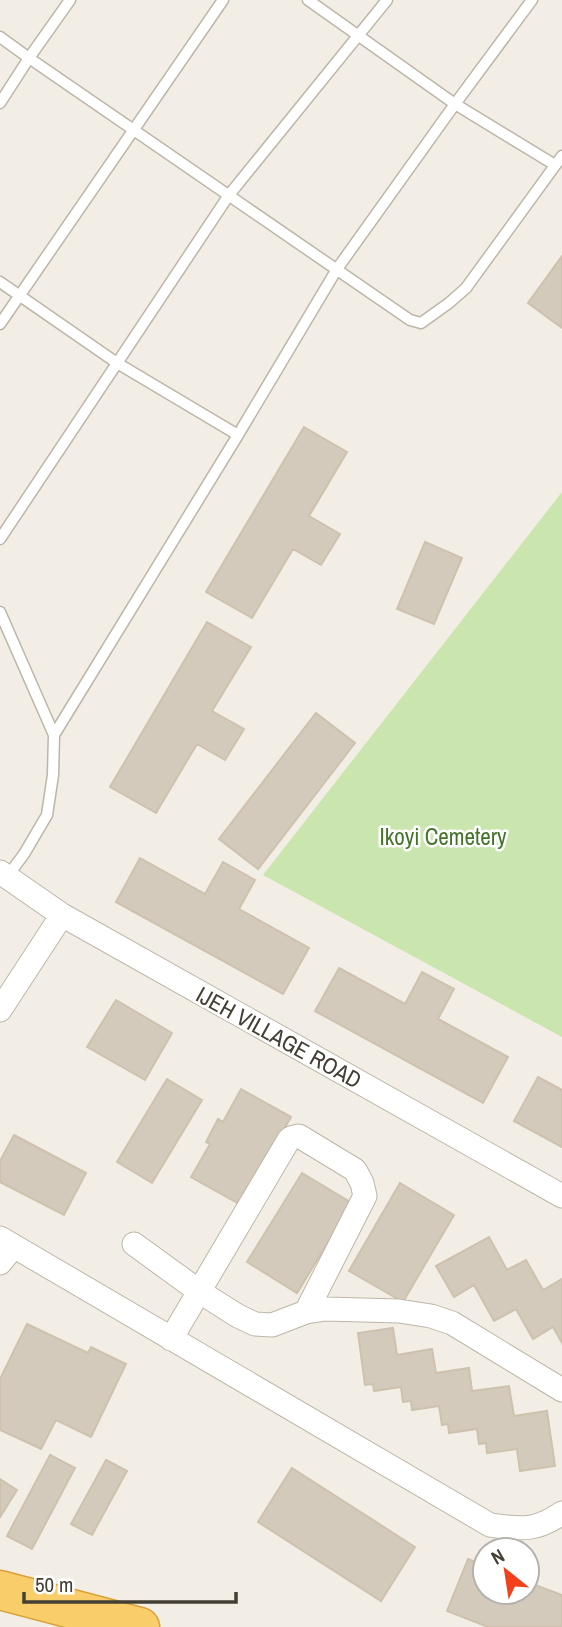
<svg xmlns="http://www.w3.org/2000/svg" width="562" height="1627" viewBox="0 0 562 1627" font-family="'Archivo Narrow',sans-serif">
  <rect width="100%" height="100%" fill="#f2eee5"/>
  <!-- green -->
  <path fill="#cbe5af" d="M562 492V1037L263 875Z"/>
  <!-- building -->
  <path fill="#d3cabb" stroke="#cec2ae" stroke-width="2" d="M562 256V328L528 303Z
    M304 427 347 452 309 516 340 534 321 565 293 549 252 618 206 592Z
    M425 542 462 558 434 624 397 609Z
    M207 622 251 647 212 711 244 729 225 760 197 744 156 813 110 787Z
    M316 713 355 743 258 869 219 839Z
    M140 858 205 894 223 862 255 880 239 909 309 948 283 994 116 902Z
    M339 968 405 1004 422 972 454 989 438 1019 508 1057 483 1103 315 1011Z
    M116 1000 172 1033 145 1080 87 1047Z
    M538 1077 562 1090V1147L514 1121Z
    M167 1079 202 1100 152 1183 117 1162Z
    M241 1089 291 1117 241 1205 191 1177 210 1144 206 1142 218 1119 223 1122Z
    M14 1135 86 1173 64 1215 0 1182V1161Z
    M302 1173 352 1203 297 1293 247 1262Z
    M400 1183 454 1215 403 1302 349 1271Z
    M489 1237 507 1270 526 1260 543 1290 562 1279V1343L553 1327 533 1339 516 1309 494 1321 474 1285 454 1297 436 1266Z
    M27 1324 88 1353 91 1347 126 1364 91 1437 56 1420 41 1449 0 1430V1379Z
    M393 1328 397 1355 432 1349 436 1373 469 1368 472 1391 509 1386 514 1416 547 1411 555 1466 520 1471 517 1449 487 1453 486 1443 479 1444 477 1429 449 1433 448 1424 442 1425 439 1406 412 1410 411 1401 403 1402 401 1387 374 1391 373 1384 365 1385 358 1333Z
    M50 1455 75 1468 32 1549 7 1536Z
    M106 1460 127 1471 92 1535 71 1524Z
    M292 1468 415 1547 381 1601 258 1522Z
    M0 1479 17 1490 0 1517Z
    M468 1559 485 1566V1592H527V1582L562 1595V1627H488L447 1611Z"/>
  <g fill="none" stroke-linecap="round" stroke-linejoin="round">
    <defs>
      <path id="service" d="M308 0 455 104 555 165
        M0 37 29 58 410 320 421 323 449 303 466 288 562 156
        M0 103 29 58 70 0
        M0 282 117 363 238 435
        M0 324 223 0
        M0 539 229 195 387 0
        M0 612 54 735 53 775 47 815 24 854 7 877
        M54 735 238 435 337 269 455 104 532 0"/>
      <path id="minor" d="M0 872 62 915 562 1196
        M0 1010 62 915
        M0 1238 490 1525C520 1529 535 1532 562 1513
        M134 1244 200 1292 238 1316 255 1324 272 1325 306 1312 326 1309 399 1311 431 1316 452 1323 562 1390
        M0 1263 14 1246
        M171 1339 288 1141 291 1138 299 1136 355 1170 362 1183 365 1196 306 1312"/>
      <path id="motorway" d="M0 1590 140 1627"/>
    </defs>
    <!-- service casing -->
    <use href="#service" stroke="#bdb6a8" stroke-width="13"/>
    <!-- minor casing -->
    <use href="#minor" stroke="#bdb6a8" stroke-width="25"/>
    <!-- motorway casing -->
    <use href="#motorway" stroke="#d8a239" stroke-width="41"/>
    <!-- service -->
    <use href="#service" stroke="#fff" stroke-width="10"/>
    <!-- minor -->
    <use href="#minor" stroke="#fff" stroke-width="23"/>
    <!-- motorway -->
    <use href="#motorway" stroke="#f9cd69" stroke-width="38"/>
  </g>
  <g text-anchor="middle" dominant-baseline="central" stroke-width="5" stroke-linejoin="round" paint-order="stroke">
    <!-- park labels -->
    <g font-size="23" fill="#44742a" stroke="#fff">
      <text x="443" y="836">Ikoyi Cemetery</text>
    </g>
    <!-- street labels -->
    <g font-size="23" fill="#443f35" stroke="#fff">
      <text transform="translate(279 1037) rotate(29)">IJEH VILLAGE ROAD</text>
    </g>
  </g>
  <!-- north arrow -->
  <g transform="translate(506 1571) rotate(330)"><circle r="33" fill="#ffffff" stroke="#b4b2ae" stroke-width="2"/>
  <path d="M0-5L12 26L0 18L-12 26Z" fill="#f3411b"/>
  <text y="-10" font-size="19" font-weight="bold" text-anchor="middle" fill="#443f35">N</text>
  </g>
  <!-- scale -->
  <path d="M24 1592v10h212v-10" fill="none" stroke="#443f35" stroke-width="3.5"/>
  <text x="35" y="1592" font-size="21" fill="#443f35" stroke="#ffffff" stroke-width="5" paint-order="stroke">50 m</text>
</svg>
